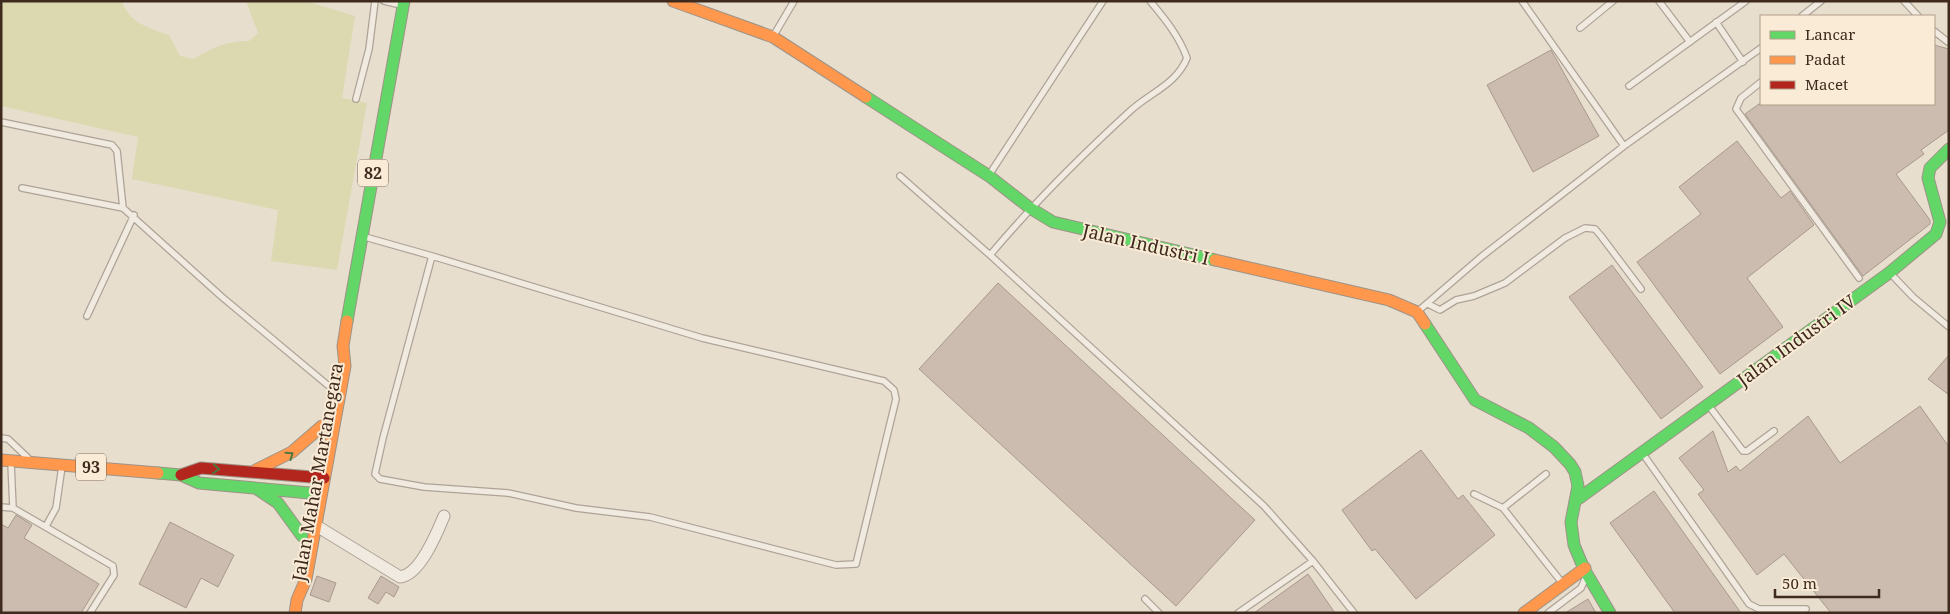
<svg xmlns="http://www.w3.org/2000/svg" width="1950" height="614" viewBox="0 0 1950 614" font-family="'Noto Serif',serif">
  <rect width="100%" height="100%" fill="#e8dece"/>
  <!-- green -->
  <path fill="#dcd8b0" d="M1 1H122C129 23 149 28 169 35L180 56 194 59C213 47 227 41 249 41L258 33 246 1H306L355 16 342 98 367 103 337 270 271 261 278 210 132 179 138 137 1 106Z"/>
  <!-- building -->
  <path fill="#ccbbaf" stroke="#a9998d" d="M1934 45 1949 49V130L1921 150 1924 154 1896 174 1930 220V224L1863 276 1745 114 1759 104H1934Z
    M1551 50 1599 136 1533 172 1487 85Z
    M1737 141 1781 198 1790 191 1814 225 1747 278 1783 327 1720 374 1637 262 1701 214 1679 187Z
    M1612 265 1703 387 1661 419 1569 297Z
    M998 283 1255 520 1176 606 919 369Z
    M1949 355V395L1928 379Z
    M1920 406 1949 447V613H1831L1784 554 1757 575 1698 494 1704 490 1679 458 1713 431 1728 472 1736 466 1740 471 1808 416 1840 463Z
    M1421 450 1458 499 1463 495 1495 535 1416 599 1375 549 1372 551 1342 510Z
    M1654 491 1741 613H1675L1610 523Z
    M16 515 32 525 24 538 99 584 81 613H1V524L8 528Z
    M170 522 234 555 218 587 201 578 186 608 139 584Z
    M1308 574 1335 613H1254Z
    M317 576 336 583 329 602 310 595Z
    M381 576 399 587 394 597 386 592 378 604 368 598Z
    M1588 599 1596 613H1565Z"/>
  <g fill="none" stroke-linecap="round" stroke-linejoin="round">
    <defs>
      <path id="lane" d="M384 1 401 5
        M1522 1 1624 146
        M1659 1 1690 42
        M1904 1 1918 16
        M1802 16 1821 1
        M1716 22 1743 62
        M1580 28 1613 1
        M1934 31 1948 42
        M774 35 794 1
        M1761 82 1741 98 1736 109 1859 278
        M1629 86 1746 1
        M356 99 369 49 375 1
        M1 122 112 145 117 151 123 208
        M989 175 1103 1
        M900 176 990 255 1264 506 1313 561 1354 613
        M22 188 123 208 222 297 330 387
        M365 237 432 256 702 338 884 381 894 390 896 399 856 564 836 565 650 517 576 508 508 493 424 487 380 479 375 474 383 438 432 256
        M990 255C1033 204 1080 157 1129 112 1149 93 1176 85 1187 58 1179 36 1165 19 1150 1
        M1891 274 1913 297 1949 327
        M1428 304 1440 310 1456 300 1474 296 1505 283 1565 238 1585 228 1595 229 1601 236 1641 289
        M1417 312 1481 257 1624 146 1761 48
        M87 316 134 215
        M1709 406 1743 451H1747L1774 431
        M1 438 8 439 28 458
        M1643 454 1749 604 1759 609H1806
        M11 463 13 508
        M1474 494 1503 508 1563 584
        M1 507 13 508 113 566 114 575 90 613
        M1503 508 1546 474
        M46 526 56 508 62 466
        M1145 599 1159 613
        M1238 613 1313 561
        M1548 613 1581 588 1586 577"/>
      <path id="street" d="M315 525 400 577C420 575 437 533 444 516"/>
      <path id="fast" d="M866 97 989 176 1030 208 1053 222 1215 260
        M347 321 404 1
        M1425 324 1475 400 1529 428 1554 447 1570 464 1575 472 1578 486 1571 522 1574 545 1584 569 1610 613
        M158 473 181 475 199 483 321 494
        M257 489 278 503 302 536
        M1578 499 1889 273 1936 234 1940 222 1928 178 1930 168 1949 149"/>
      <path id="slow" d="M673 1 773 37 866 97
        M1215 260 1389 300 1417 312 1425 324
        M1 460 158 473
        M256 470 292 452 322 426
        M295 613 297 600 306 579 345 366 343 346 347 321
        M1524 613 1585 568"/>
      <path id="jam" d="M181 475 201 468 324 478"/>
    </defs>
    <!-- lane casing -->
    <use href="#lane" stroke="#aea397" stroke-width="8"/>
    <!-- street casing -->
    <use href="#street" stroke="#aea397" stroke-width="13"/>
    <!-- fast casing -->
    <use href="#fast" stroke="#9d9387" stroke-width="13"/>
    <!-- slow casing -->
    <use href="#slow" stroke="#9d9387" stroke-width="13"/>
    <!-- jam casing -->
    <use href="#jam" stroke="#9d9387" stroke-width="13"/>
    <!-- lane -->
    <use href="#lane" stroke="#f0eae1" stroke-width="5.5"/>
    <!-- street -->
    <use href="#street" stroke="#f0eae1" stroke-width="11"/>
    <!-- fast -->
    <use href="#fast" stroke="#63d668" stroke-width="11"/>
    <!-- slow -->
    <use href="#slow" stroke="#ff974d" stroke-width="11"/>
    <!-- jam -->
    <use href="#jam" stroke="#b3261e" stroke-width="11"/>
  </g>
  <!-- one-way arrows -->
  <defs><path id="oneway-chevron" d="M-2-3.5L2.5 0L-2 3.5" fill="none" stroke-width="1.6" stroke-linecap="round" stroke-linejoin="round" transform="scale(1.25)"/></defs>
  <g stroke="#4f773f">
    <use href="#oneway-chevron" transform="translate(290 455) rotate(-35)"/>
    <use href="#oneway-chevron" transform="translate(216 469) rotate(5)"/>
  </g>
  <g text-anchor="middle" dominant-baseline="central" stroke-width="4" stroke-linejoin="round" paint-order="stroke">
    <!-- shield labels -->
    <g fill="#f9ebd5" stroke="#776455" stroke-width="1">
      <rect x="358" y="159.5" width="30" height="27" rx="4"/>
      <rect x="76" y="453.5" width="30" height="27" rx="4"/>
    </g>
    <g font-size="16" font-weight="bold" fill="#3f2a1e">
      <text x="373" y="173">82</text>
      <text x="91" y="467">93</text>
    </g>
    <!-- street labels -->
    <g font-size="18" fill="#3f2a1e" stroke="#f9ebd5">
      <text transform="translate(1146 244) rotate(13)">Jalan Industri I</text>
      <text transform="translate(1796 340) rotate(-36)">Jalan Industri IV</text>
      <text transform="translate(317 472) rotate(-80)">Jalan Mahar Martanegara</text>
    </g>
  </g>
  <!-- border -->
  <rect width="1950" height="614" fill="none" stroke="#3f2a1e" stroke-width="5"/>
  <!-- legend -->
  <rect x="1760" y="15" width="175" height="90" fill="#f9ebd5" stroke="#af9e8c"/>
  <rect x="1770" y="31" width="25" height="8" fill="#63d668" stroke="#af9e8c"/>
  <text x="1805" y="40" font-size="15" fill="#3f2a1e">Lancar</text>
  <rect x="1770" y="56" width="25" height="8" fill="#ff974d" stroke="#af9e8c"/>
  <text x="1805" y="65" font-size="15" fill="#3f2a1e">Padat</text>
  <rect x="1770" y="81" width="25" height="8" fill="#b3261e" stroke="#af9e8c"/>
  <text x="1805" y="90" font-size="15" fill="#3f2a1e">Macet</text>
  <!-- scale -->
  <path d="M1775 589v8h104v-8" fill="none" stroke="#3f2a1e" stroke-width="2.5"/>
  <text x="1782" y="589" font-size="15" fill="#3f2a1e" stroke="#f9ebd5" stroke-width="4" paint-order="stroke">50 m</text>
</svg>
